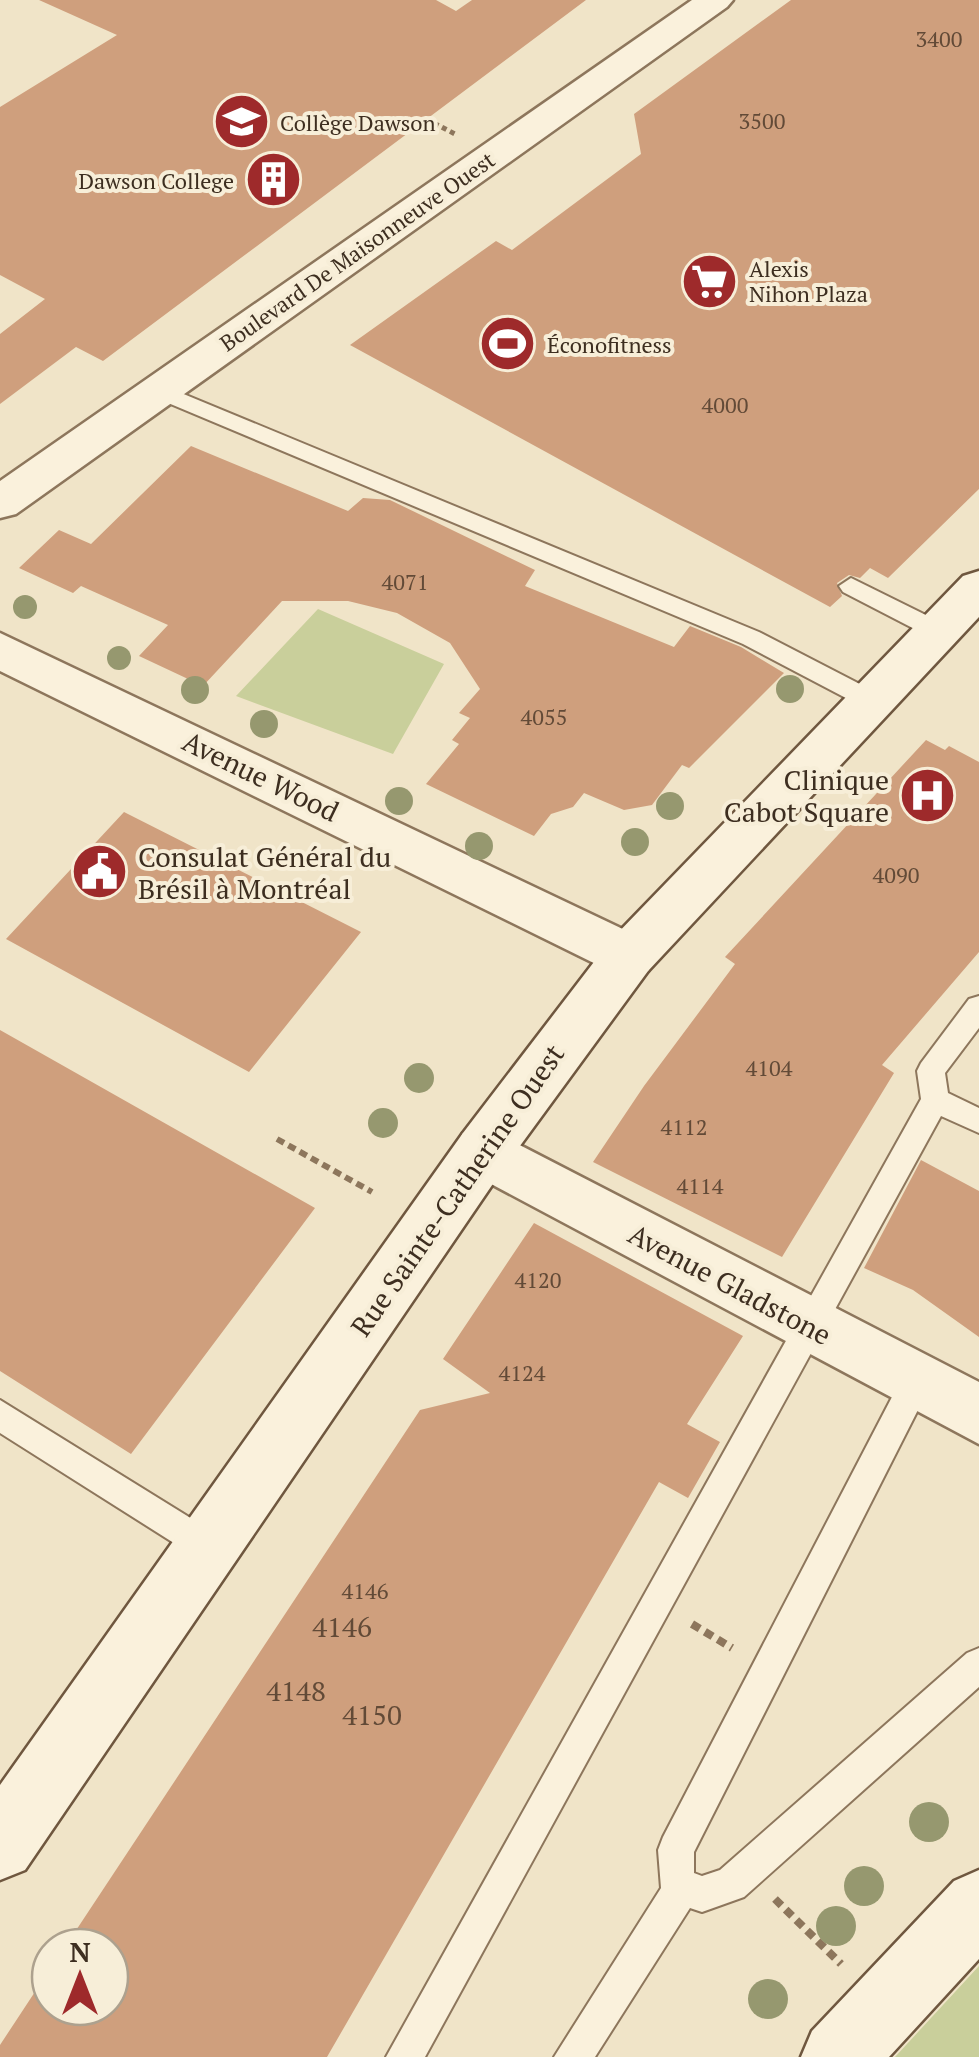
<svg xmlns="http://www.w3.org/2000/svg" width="979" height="2057" viewBox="0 0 979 2057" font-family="'PT Serif',serif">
  <rect width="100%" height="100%" fill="#f0e4c8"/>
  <!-- green -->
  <path fill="#c9cf9b" d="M318 609 444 664 393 754 236 696Z
    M979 1966V2057H895Z"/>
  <!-- building -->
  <path fill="#cf9f7d" d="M39 0H436L456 11 472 0H586L103 361 76 347 0 404V334L45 299 0 275V107L117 35Z
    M791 0H979V489L888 578 870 568 860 578 849 575 837 583 842 596 830 607 350 345 496 241 512 250 641 154 634 114Z
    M191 446 348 511 363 498 390 500 535 570 525 586 674 647 690 626 741 647 784 673 689 768 682 765 652 805 624 810 584 793 573 807 551 814 534 836 426 784 459 744 452 740 470 718 459 713 480 689 450 643 397 613 348 601H282L203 686 139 656 168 625 81 586 73 593 19 568 59 530 91 544Z
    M926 740 945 750 949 746 979 762V952L882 1065 894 1073 782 1257 593 1162 644 1086 735 964 725 957Z
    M124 812 361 932 249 1072 6 939Z
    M0 1030 315 1208 131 1454 0 1371Z
    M921 1160 979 1191V1337L913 1290 864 1268Z
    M534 1223 743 1336 687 1424 720 1442 688 1498 659 1482 327 2057H0V2045L50 1969V2007H110V1947H65L420 1410 490 1393 443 1359Z"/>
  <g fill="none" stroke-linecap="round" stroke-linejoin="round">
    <defs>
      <path id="lane" d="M157 383 759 632 881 695 884 701 881 707H863L743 644 149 395 146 390 149 385Z
        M851 578 946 625 950 631 946 637H930L843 592 839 586Z
        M979 996V1028L945 1073 948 1093 979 1108V1133L941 1116 425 2057H386L921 1099 917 1071 921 1063 969 999Z
        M916 1367 927 1372 931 1382 927 1392 694 1852V1873L702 1876 720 1870 967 1653 979 1648V1687L744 1897 702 1912 690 1908 595 2057H554L661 1888 658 1850 663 1837 905 1372Z
        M0 1400 218 1535 223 1546 218 1557 207 1562 196 1557 0 1433Z"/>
      <path id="street" d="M692 0H733L727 7 16 514 0 518V481Z
        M0 633 648 941 656 956 648 971 629 978 610 971 0 671Z
        M483 1126 979 1382V1444L463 1169 454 1151 463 1133Z"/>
      <path id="secondary" d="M979 571V617L648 971 503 1169 25 1870 0 1880V1785L463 1133 610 941 963 576Z
        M979 1870V1959L889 2057H801L812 2031 954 1881Z"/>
    </defs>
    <!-- lane casing -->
    <use href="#lane" stroke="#8d765c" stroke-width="4"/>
    <!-- street casing -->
    <use href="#street" stroke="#8d765c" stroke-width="5"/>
    <!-- secondary casing -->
    <use href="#secondary" stroke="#6f573f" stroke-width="5"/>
    <!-- path-far2 -->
    <path stroke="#8d765c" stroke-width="5" stroke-dasharray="5 4" stroke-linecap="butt" d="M426 119 457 135"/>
    <!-- path-far1 -->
    <path stroke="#8d765c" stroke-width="6" stroke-dasharray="8 5" stroke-linecap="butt" d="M277 1139 372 1192"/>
    <!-- path -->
    <path stroke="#8d765c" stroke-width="8" stroke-dasharray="9 6" stroke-linecap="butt" d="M692 1624 732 1648
      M775 1899 841 1964"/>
    <!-- lane -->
    <use href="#lane" fill="#faf1dc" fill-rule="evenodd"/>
    <!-- street -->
    <use href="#street" fill="#faf1dc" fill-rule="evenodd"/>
    <!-- secondary -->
    <use href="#secondary" fill="#faf1dc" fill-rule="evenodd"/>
  </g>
  <!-- trees -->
  <g fill="#96986f">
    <circle cx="25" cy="607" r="12"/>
    <circle cx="119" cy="658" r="12"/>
    <circle cx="790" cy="689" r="14"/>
    <circle cx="195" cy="690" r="14"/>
    <circle cx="264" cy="724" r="14"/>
    <circle cx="399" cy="801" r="14"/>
    <circle cx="670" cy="806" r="14"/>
    <circle cx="635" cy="842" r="14"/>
    <circle cx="479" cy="846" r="14"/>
    <circle cx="419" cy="1078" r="15"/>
    <circle cx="383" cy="1123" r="15"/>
    <circle cx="929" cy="1822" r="20"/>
    <circle cx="864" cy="1886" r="20"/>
    <circle cx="836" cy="1926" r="20"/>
    <circle cx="768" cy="1999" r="20"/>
  </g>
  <!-- icons -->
  <defs>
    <symbol id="university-disc" viewBox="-11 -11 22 22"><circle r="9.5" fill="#9e2a2b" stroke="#f7eed8"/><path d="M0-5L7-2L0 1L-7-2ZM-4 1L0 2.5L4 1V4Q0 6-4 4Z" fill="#fff"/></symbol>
    <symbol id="building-disc" viewBox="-11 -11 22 22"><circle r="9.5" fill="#9e2a2b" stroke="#f7eed8"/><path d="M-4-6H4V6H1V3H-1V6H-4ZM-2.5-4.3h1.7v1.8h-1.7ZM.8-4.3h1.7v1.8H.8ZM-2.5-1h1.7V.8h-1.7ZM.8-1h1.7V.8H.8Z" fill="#fff"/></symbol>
    <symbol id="supermarket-disc" viewBox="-11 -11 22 22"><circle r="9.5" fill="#9e2a2b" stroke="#f7eed8"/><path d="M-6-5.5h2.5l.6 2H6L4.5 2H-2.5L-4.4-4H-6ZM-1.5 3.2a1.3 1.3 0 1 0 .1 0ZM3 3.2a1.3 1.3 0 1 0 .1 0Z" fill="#fff"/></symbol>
    <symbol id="stadium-disc" viewBox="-11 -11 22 22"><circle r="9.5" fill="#9e2a2b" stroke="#f7eed8"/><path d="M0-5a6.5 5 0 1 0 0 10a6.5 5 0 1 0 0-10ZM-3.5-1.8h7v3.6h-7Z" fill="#fff"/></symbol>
    <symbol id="hospital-disc" viewBox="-11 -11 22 22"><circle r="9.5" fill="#9e2a2b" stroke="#f7eed8"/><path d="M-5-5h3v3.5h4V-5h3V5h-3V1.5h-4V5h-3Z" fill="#fff"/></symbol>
    <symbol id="civic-disc" viewBox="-11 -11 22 22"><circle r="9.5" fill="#9e2a2b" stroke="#f7eed8"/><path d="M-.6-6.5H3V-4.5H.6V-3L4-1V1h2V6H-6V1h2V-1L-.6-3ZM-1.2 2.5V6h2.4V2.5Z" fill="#fff"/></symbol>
  </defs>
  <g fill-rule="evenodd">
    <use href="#university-disc" x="210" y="90" width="63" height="63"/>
    <use href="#building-disc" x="242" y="148" width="63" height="63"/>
    <use href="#supermarket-disc" x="678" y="250" width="63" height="63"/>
    <use href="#stadium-disc" x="476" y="312" width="63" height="63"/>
    <use href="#hospital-disc" x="896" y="764" width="63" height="63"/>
    <use href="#civic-disc" x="68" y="840" width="63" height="63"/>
  </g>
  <g text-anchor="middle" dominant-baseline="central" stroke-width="8" stroke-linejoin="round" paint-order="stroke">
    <!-- number labels -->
    <g font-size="22" fill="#624a37">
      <text x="939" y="38">3400</text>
      <text x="762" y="120">3500</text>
      <text x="725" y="404">4000</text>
      <text x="405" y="581">4071</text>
      <text x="544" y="716">4055</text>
      <text x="896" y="874">4090</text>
      <text x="769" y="1067">4104</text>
      <text x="684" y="1126">4112</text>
      <text x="700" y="1185">4114</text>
      <text x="538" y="1279">4120</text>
      <text x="522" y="1372">4124</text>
      <text x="365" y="1590">4146</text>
    </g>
    <!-- far-poi labels -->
    <g font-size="22" fill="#3d2e20" stroke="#f7eed8" text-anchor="start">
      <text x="280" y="122">Collège Dawson</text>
      <text x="234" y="180" text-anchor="end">Dawson College</text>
      <text x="749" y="268">Alexis<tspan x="749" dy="25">Nihon Plaza</tspan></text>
      <text x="547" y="344">Éconofitness</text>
    </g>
    <!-- far-street labels -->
    <g font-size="22" fill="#3d2e20" stroke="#f7eed8">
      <text transform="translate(357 251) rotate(-35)">Boulevard De Maisonneuve Ouest</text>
    </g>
    <!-- street labels -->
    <g font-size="28" fill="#3d2e20" stroke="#f7eed8">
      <text transform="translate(261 776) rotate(26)">Avenue Wood</text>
      <text transform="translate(457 1190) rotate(-55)">Rue Sainte-Catherine Ouest</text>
      <text transform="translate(730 1284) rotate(28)">Avenue Gladstone</text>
    </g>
    <!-- poi labels -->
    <g font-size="28" fill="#3d2e20" stroke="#f7eed8" text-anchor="end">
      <text x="889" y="779">Clinique<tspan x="889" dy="32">Cabot Square</tspan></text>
      <text x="138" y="856" text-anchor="start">Consulat Général du<tspan x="138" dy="32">Brésil à Montréal</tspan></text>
    </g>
    <!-- near-number labels -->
    <g font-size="28" fill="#624a37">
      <text x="342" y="1626">4146</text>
      <text x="296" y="1690">4148</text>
      <text x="372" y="1714">4150</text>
    </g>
  </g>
  <!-- north arrow -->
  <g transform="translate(80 1977)"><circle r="48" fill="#f7eed8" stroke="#ada18e" stroke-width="2.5"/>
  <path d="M0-8L18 38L0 25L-18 38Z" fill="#9e2a2b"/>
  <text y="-15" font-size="28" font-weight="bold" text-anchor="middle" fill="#3d2e20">N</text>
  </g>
</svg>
